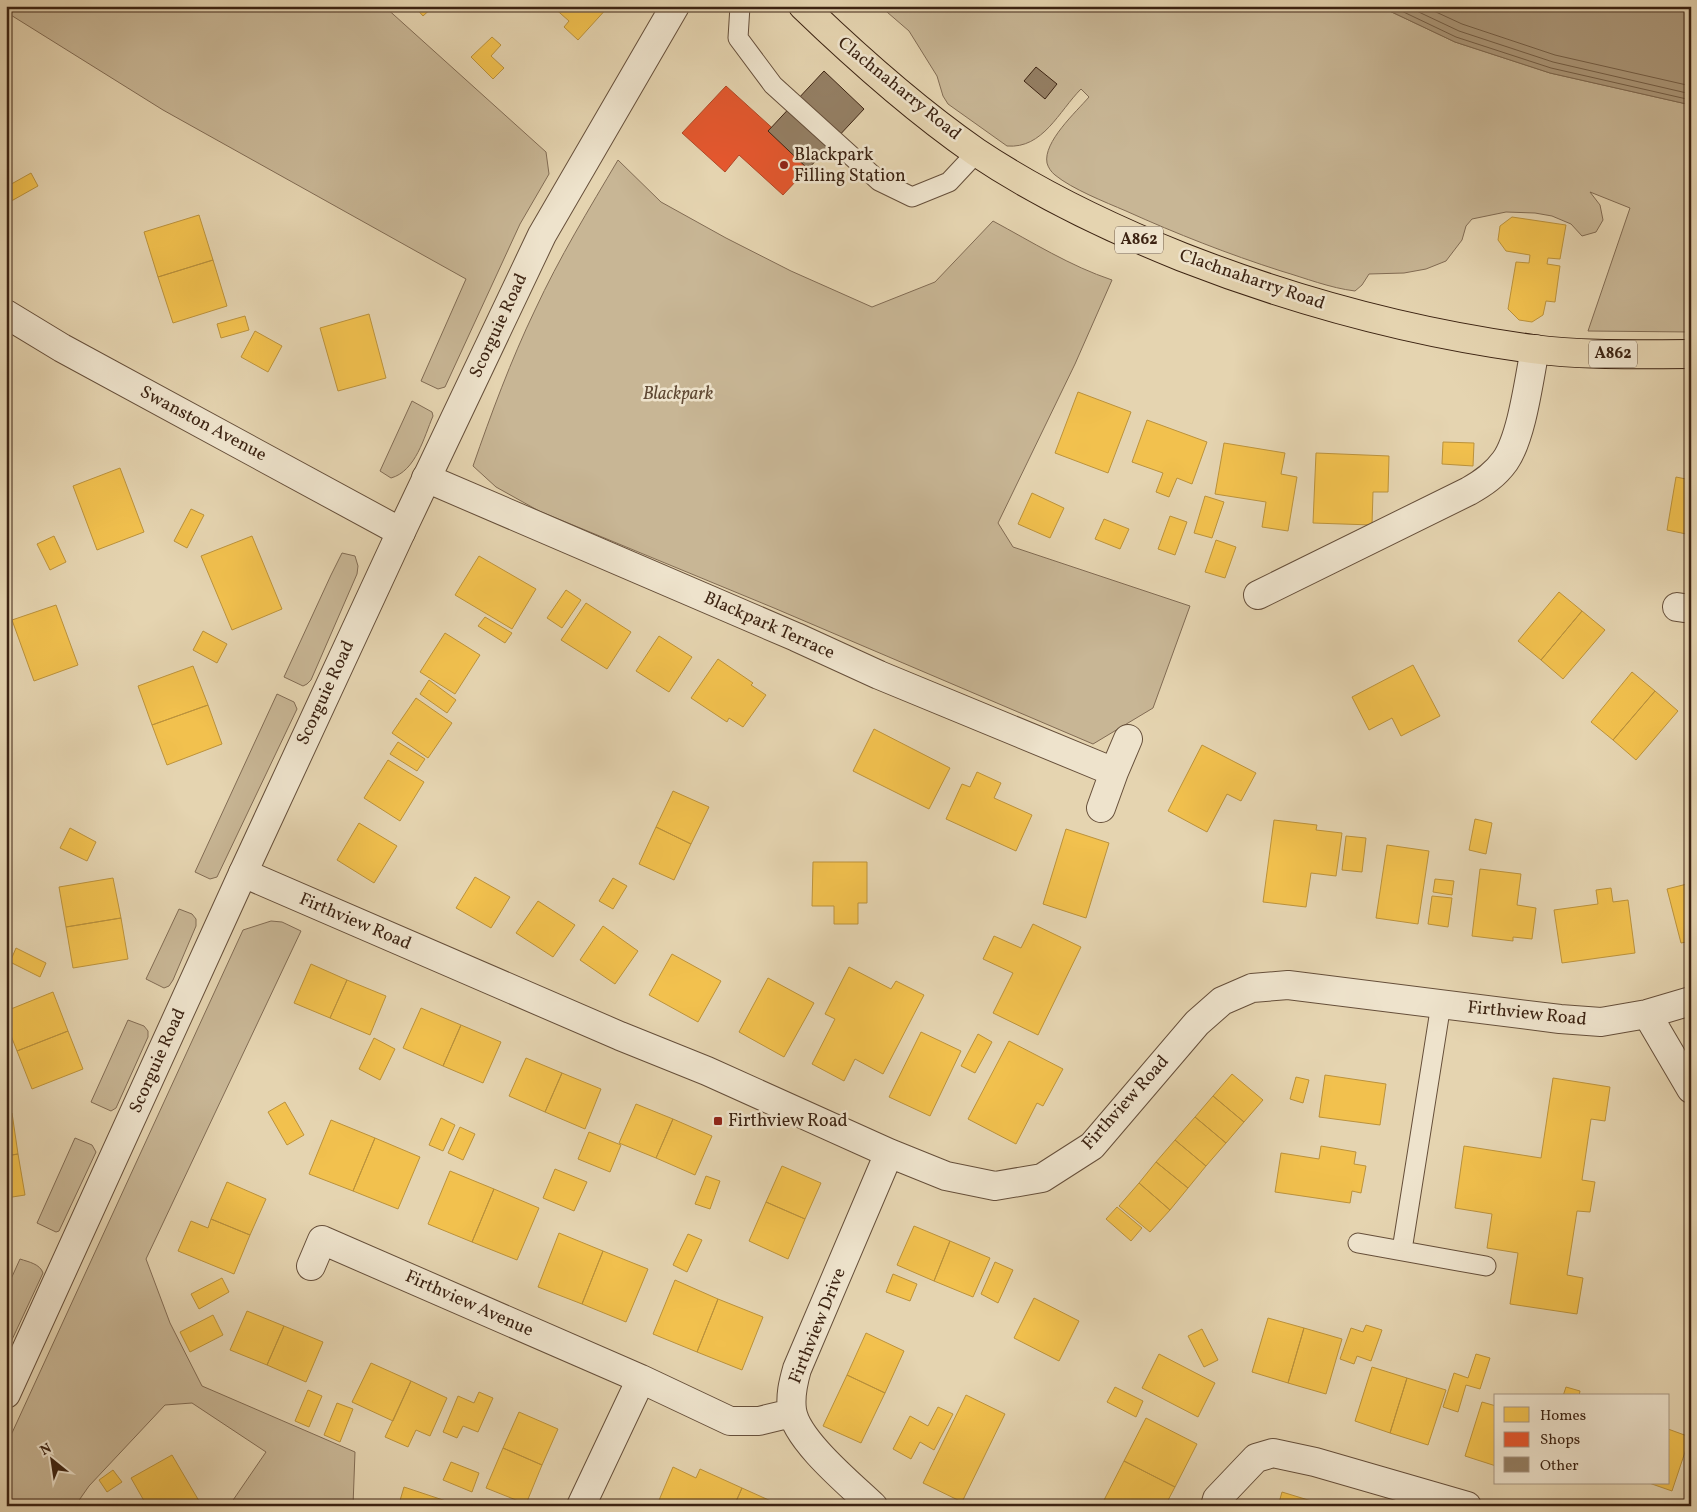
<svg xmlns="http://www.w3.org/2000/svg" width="1697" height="1512" viewBox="0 0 1697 1512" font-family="Vollkorn,serif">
  <rect width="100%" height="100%" fill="#e5d4b0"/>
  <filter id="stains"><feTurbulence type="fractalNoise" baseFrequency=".004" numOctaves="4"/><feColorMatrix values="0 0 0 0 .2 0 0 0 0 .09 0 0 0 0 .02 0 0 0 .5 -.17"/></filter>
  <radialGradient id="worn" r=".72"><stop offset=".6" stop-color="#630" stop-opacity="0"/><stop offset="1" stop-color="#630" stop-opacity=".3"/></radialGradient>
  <!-- green -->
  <path fill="#c8b695" stroke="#826c54" d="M6 6H384L546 152 549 174 520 224 445 387 438 389 421 381 466 279 163 110 6 12Z
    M880 6H1379L1455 42 1550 73 1691 105V332L1588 331 1630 208 1590 192 1600 205 1603 220 1596 232 1582 236 1571 224 1552 216 1535 213 1506 212 1472 219 1466 226 1462 240 1446 261 1426 269 1404 273 1369 274 1362 285 1355 291C1330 288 1305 278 1281 271 1228 254 1177 234 1126 211 1105 202 1072 189 1055 175 1051 172 1048 167 1047 163 1043 142 1076 112 1089 97L1081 89C1059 111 1043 149 1007 146L948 104 943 96 937 76 909 31Z
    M618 160 661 202 726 238 791 271 872 307 935 282 993 221C1032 242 1070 266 1112 280L1075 364 998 523 1013 547 1190 606 1153 708 1093 744 774 608 539 511 496 487 473 466C491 414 511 360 535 310 559 258 589 209 618 160Z
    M412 401 432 412 433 416C424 437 416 471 391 478L380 471Z
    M342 553 355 556 358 566 357 574 311 680 307 684 303 686 284 677 331 575Z
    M277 694 294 702 297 709 217 877 210 879 195 872Z
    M179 909 192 914 196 919V926L173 980 169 986 164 988 146 979Z
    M271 921 282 922 301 931 146 1259 170 1323 202 1386 355 1452 353 1506H229L266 1452 192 1403 165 1405 89 1486 75 1506H6V1446L243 930Z
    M128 1020 144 1026 148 1031V1037L116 1108 111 1111 91 1102Z
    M75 1138 92 1145 96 1152 59 1231 56 1232 37 1223Z
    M20 1259C29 1262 40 1264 43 1273L10 1344 6 1346V1290Z"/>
  <!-- water -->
  <path fill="#ac987a" stroke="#7f6950" d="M1379 6H1691V105L1550 73 1455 42Z"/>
  <!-- homes -->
  <path fill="#f2c14e" stroke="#bb923c" d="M414 6H434L423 16Z
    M552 6H609L578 40 564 27 569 21Z
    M492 37 501 45 491 56 504 68 493 79 471 57Z
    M6 156 11 169 6 170Z
    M31 173 38 186 6 204V187Z
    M199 215 213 260 158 277 144 232Z
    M1512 217 1566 225 1560 259 1548 258 1547 264 1560 266 1555 302 1546 301 1543 315 1532 322 1519 320 1508 309 1516 262 1529 263 1530 255 1506 251 1498 240 1500 226Z
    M213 260 227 306 173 323 158 277Z
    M369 314 386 378 338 391 320 328Z
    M245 316 249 330 221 338 217 324Z
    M255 331 282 346 268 372 241 357Z
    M1078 392 1131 412 1108 473 1055 453Z
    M1147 420 1207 442 1192 484 1177 478 1169 497 1156 492 1163 473 1132 462Z
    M1443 442 1474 443 1473 466 1442 464Z
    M1224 443 1285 453 1281 474 1297 477 1288 531 1262 527 1266 502 1215 494Z
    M1316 453 1389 456 1388 492H1373L1372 525 1313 523Z
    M120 468 144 532 97 550 73 486Z
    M1676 477 1691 480V535L1667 530Z
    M1032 493 1064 508 1050 538 1018 524Z
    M1205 496 1224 502 1212 538 1194 533Z
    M191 509 204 515 187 548 174 541Z
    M1170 516 1187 522 1175 555 1158 549Z
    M1104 519 1129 529 1120 549 1095 539Z
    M54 536 66 562 50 570 37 544Z
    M252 536 282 609 232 630 201 556Z
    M1216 540 1236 547 1225 578 1205 572Z
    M479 556 536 589 512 629 455 595Z
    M566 590 581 600 562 628 547 618Z
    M1559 592 1582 611 1541 660 1518 641Z
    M586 603 631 632 607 669 561 640Z
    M56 605 78 665 34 681 12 620Z
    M1582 611 1605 630 1563 679 1541 660Z
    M485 617 512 633 505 643 478 626Z
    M203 631 227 644 217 663 193 650Z
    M445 633 480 655 455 694 420 672Z
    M659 636 692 657 669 692 636 671Z
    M718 659 753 683 751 685 766 695 743 727 729 718 727 722 691 698Z
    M1413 665 1440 716 1401 736 1392 718 1369 730 1352 697Z
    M193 666 208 705 152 725 138 686Z
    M1632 672 1655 691 1613 740 1591 722Z
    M429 680 456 700 447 713 420 694Z
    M1655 691 1678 711 1636 760 1613 740Z
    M416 698 452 723 428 758 392 733Z
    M208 705 222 744 167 765 152 725Z
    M874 729 950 768 929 809 853 771Z
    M398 742 425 759 417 771 390 754Z
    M1202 745 1256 773 1241 801 1227 794 1207 832 1168 811Z
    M388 760 424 782 400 821 364 798Z
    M977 772 1001 783 994 798 1032 815 1016 851 946 819 962 784 970 787Z
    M673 791 709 807 691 844 656 827Z
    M1475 819 1492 823 1486 854 1469 850Z
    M1274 820 1317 825 1316 830 1342 833 1336 876 1311 873 1306 907 1263 902Z
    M359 823 397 846 374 883 337 860Z
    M656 827 691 844 674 880 639 864Z
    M70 828 96 842 87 861 60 848Z
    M1066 829 1109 843 1086 918 1043 904Z
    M1346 836 1366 838 1362 872 1342 870Z
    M1387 845 1429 851 1418 924 1376 918Z
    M813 862H867V903H858V924H834V906H812Z
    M1480 869 1521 874 1517 905 1536 908 1532 939 1513 937V941L1472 936Z
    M475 877 510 897 491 928 456 908Z
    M113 878 121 918 66 927 59 887Z
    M613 878 627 886 613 909 599 901Z
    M1435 879 1454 881 1452 895 1433 892Z
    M1691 883V941L1681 943 1667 889Z
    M1611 888 1613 902 1628 900 1635 953 1562 963 1554 910 1598 904 1596 890Z
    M1432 896 1452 898 1448 927 1428 924Z
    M538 901 575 925 553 957 516 933Z
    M121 918 128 959 73 968 66 927Z
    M1033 924 1081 947 1038 1035 993 1013 1013 973 983 959 994 936 1021 948Z
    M603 926 638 951 615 984 580 960Z
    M16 948 46 963 40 977 10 962Z
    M672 954 721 981 698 1022 649 995Z
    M311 964 347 980 330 1018 294 1003Z
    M849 967 891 989 896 981 924 995 883 1074 855 1059 844 1081 812 1064 835 1019 825 1014Z
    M768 978 814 1003 784 1057 739 1032Z
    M347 980 386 996 370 1035 330 1018Z
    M53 992 68 1031 17 1051 6 1023V1011Z
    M421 1008 461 1025 443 1066 403 1048Z
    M461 1025 501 1042 483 1083 443 1066Z
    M68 1031 83 1069 32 1089 17 1051Z
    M921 1032 961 1051 930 1116 889 1097Z
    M978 1034 992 1042 975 1073 961 1066Z
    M374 1038 395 1049 380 1080 359 1069Z
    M1009 1041 1063 1069 1043 1106 1037 1103 1016 1144 968 1119Z
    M526 1058 562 1073 545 1112 509 1096Z
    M562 1073 601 1089 585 1129 545 1112Z
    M1232 1074 1263 1100 1244 1122 1213 1096Z
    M1325 1075 1386 1084 1380 1125 1319 1117Z
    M1296 1077 1309 1080 1303 1103 1290 1099Z
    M1553 1078 1610 1087 1605 1121 1591 1119 1582 1180 1595 1182 1590 1212 1577 1211 1567 1275 1583 1278 1577 1314 1510 1304 1518 1253 1487 1248 1492 1214 1455 1208 1464 1146 1541 1158Z
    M1213 1096 1244 1122 1226 1143 1195 1117Z
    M285 1102 304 1135 287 1145 268 1112Z
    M636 1104 673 1119 656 1158 619 1143Z
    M12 1113 18 1154 6 1156V1114Z
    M1195 1117 1226 1143 1206 1166 1175 1140Z
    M441 1118 455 1125 443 1151 429 1145Z
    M673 1119 712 1136 695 1175 656 1158Z
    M331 1120 375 1138 353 1191 309 1174Z
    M460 1127 475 1134 463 1160 448 1153Z
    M589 1132 621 1145 610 1172 578 1159Z
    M375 1138 420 1157 398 1209 353 1191Z
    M1175 1140 1206 1166 1188 1188 1156 1162Z
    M1321 1146 1356 1152 1354 1164 1366 1166 1361 1193 1352 1191 1350 1203 1275 1192 1281 1153 1319 1159Z
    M18 1154 25 1195 6 1198V1156Z
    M1156 1162 1188 1188 1170 1210 1139 1183Z
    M782 1166 821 1183 805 1219 766 1202Z
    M555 1169 587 1182 574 1211 543 1198Z
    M450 1171 494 1189 472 1242 428 1224Z
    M706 1176 720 1181 710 1209 695 1204Z
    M227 1182 266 1199 250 1235 211 1219Z
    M1139 1183 1170 1210 1150 1232 1119 1206Z
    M494 1189 539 1208 517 1260 472 1242Z
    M766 1202 805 1219 788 1259 749 1241Z
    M1117 1207 1142 1228 1131 1241 1106 1219Z
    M211 1219 250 1235 234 1274 178 1251 191 1221 208 1228Z
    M914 1226 950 1241 934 1281 897 1265Z
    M559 1233 603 1251 582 1304 538 1287Z
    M688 1234 702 1240 687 1272 673 1265Z
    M950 1241 990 1258 973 1297 934 1281Z
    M603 1251 648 1269 626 1322 582 1304Z
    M995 1262 1013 1270 998 1303 981 1294Z
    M893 1274 917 1284 910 1301 886 1292Z
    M222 1278 229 1292 199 1309 191 1294Z
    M675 1280 718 1299 697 1352 653 1334Z
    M1034 1298 1079 1321 1059 1361 1014 1338Z
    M718 1299 763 1317 742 1370 697 1352Z
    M247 1311 284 1326 267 1365 230 1350Z
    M213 1315 223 1335 190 1352 180 1332Z
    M1268 1318 1304 1328 1288 1383 1252 1372Z
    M1366 1325 1382 1330 1371 1361 1357 1356 1354 1364 1340 1359 1351 1328 1363 1332Z
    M284 1326 323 1342 306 1382 267 1365Z
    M1304 1328 1342 1339 1326 1394 1288 1383Z
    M1202 1329 1218 1360 1204 1367 1188 1336Z
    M866 1333 904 1351 885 1393 847 1375Z
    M1159 1354 1215 1383 1198 1417 1142 1388Z
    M1476 1354 1490 1358 1480 1389 1466 1385 1458 1412 1443 1407 1454 1373 1468 1378Z
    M371 1363 411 1381 393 1421 352 1402Z
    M1372 1367 1407 1378 1390 1433 1355 1421Z
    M847 1375 885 1393 861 1443 823 1426Z
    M1407 1378 1446 1390 1428 1445 1390 1433Z
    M411 1381 447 1398 430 1436 416 1430 408 1447 385 1437Z
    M1115 1387 1143 1401 1136 1417 1107 1402Z
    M1566 1387 1580 1391 1579 1396H1563Z
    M308 1390 322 1396 309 1427 295 1421Z
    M479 1392 493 1398 478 1432 463 1426 457 1438 443 1432 458 1396 474 1403Z
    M966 1395 1005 1414 962 1502 923 1483Z
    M1482 1402 1496 1406V1466L1465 1456Z
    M337 1403 353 1409 340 1442 324 1435Z
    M938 1407 953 1414 934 1450 920 1442 911 1459 893 1449 910 1416 928 1426Z
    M519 1412 558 1429 542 1465 503 1448Z
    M1146 1418 1197 1444 1175 1487 1124 1461Z
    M1668 1429 1690 1437 1672 1491 1649 1483H1668Z
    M503 1448 542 1465 526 1504 486 1488Z
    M172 1455 202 1506H147L131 1478Z
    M1124 1461 1175 1487 1165 1506H1107L1102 1504Z
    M451 1462 479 1473 472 1492 443 1480Z
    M673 1467 696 1478 700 1469 742 1488 734 1506 657 1505Z
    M113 1470 122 1482 107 1492 99 1480Z
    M404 1487 446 1501 444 1506H404L399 1504Z
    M742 1488 782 1506H734Z
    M1282 1492 1318 1503 1317 1506H1278Z"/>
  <!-- shops -->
  <path fill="#e4572e" stroke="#b24726" d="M726 86 812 164 783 195 739 155 725 172 682 133Z"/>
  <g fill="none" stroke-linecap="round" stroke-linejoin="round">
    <!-- shore -->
    <path stroke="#745e46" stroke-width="1" d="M1391 6 1456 37 1551 68 1691 100
      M1406 6 1459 31 1553 62 1691 94
      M1423 6 1462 24 1555 55 1691 86"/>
  </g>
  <!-- building -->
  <path fill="#947f64" stroke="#3c2312" d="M1036 67 1057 84 1045 99 1024 81Z
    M824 71 864 109 808 169 768 131Z"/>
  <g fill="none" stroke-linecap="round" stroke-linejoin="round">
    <defs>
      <path id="service" d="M740 6 738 38 773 85 879 181 912 197 949 182 977 152
        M1358 1243 1486 1266
        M1402 1250 1441 1004"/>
      <path id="minor" d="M6 314 62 348 401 532
        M426 478 796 637 879 675 1114 772
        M1258 595 1469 491C1483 483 1495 475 1505 461 1522 437 1529 379 1535 349
        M1677 607 1691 609
        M1101 808 1114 772 1128 739
        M243 873 620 1036 707 1071 889 1153 946 1176 995 1186 1042 1178 1092 1146 1197 1023 1222 1001 1252 988 1288 985 1560 1019 1601 1022 1647 1014 1691 1001
        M1647 1014 1691 1089
        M311 1266 322 1240 641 1379 730 1421H759L792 1413
        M581 1506 641 1379
        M873 1506C851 1485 796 1440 792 1410 790 1396 793 1383 797 1369L889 1153
        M1215 1506 1217 1499 1256 1458 1273 1453 1315 1462 1467 1506"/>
      <path id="tertiary" d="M6 1394 243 873 401 532 542 235 675 6"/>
      <path id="primary" d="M803 6C857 58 914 109 976 152 1040 195 1110 228 1182 257 1295 301 1413 333 1533 349 1585 356 1639 354 1691 354"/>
    </defs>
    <!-- service casing -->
    <use href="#service" stroke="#664f3a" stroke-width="21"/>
    <!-- minor casing -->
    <use href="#minor" stroke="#664f3a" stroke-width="30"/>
    <!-- tertiary casing -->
    <use href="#tertiary" stroke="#664f3a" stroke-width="30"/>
    <!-- primary casing -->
    <use href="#primary" stroke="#3c2312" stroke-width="30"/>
    <!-- service -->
    <use href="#service" stroke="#eee3cc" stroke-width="19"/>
    <!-- minor -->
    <use href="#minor" stroke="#eee3cc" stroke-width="28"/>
    <!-- tertiary -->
    <use href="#tertiary" stroke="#eee3cc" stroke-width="28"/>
    <!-- primary -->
    <use href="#primary" stroke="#e5d4b0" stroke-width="28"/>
  </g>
  <!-- markers -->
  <g fill="#8f2418" stroke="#eee3cc" stroke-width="2">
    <circle cx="784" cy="165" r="5"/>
    <rect x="713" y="1116" width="10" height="10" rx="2.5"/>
  </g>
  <g text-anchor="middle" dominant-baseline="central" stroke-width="5" stroke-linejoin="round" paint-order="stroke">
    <!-- shield labels -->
    <g fill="#eee3cc" stroke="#715d4a" stroke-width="1">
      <rect x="1115" y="226.5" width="48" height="27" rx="4"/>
      <rect x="1589" y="340.5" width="48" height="27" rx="4"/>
    </g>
    <g font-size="16" font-weight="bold" fill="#3c2312">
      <text x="1139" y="240">A862</text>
      <text x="1613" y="354">A862</text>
    </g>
    <!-- street labels -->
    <g font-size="18" fill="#3c2312" stroke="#eee3cc">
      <text transform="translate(899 89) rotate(39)">Clachnaharry Road</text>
      <text transform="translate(1252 280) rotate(19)">Clachnaharry Road</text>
      <text transform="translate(499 326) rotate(-65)">Scorguie Road</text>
      <text transform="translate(203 424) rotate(28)">Swanston Avenue</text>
      <text transform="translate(769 626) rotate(24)">Blackpark Terrace</text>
      <text transform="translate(326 693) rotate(-65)">Scorguie Road</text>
      <text transform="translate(355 922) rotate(23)">Firthview Road</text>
      <text transform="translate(1527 1014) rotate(6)">Firthview Road</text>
      <text transform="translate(158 1061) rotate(-66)">Scorguie Road</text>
      <text transform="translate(1126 1103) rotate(-48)">Firthview Road</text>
      <text transform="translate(469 1304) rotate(24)">Firthview Avenue</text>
      <text transform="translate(818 1326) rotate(-68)">Firthview Drive</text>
    </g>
    <!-- poi labels -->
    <g font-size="18" fill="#3c2312" stroke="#eee3cc" text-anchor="start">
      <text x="794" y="155">Blackpark<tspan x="794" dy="21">Filling Station</tspan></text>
      <text x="728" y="1121">Firthview Road</text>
    </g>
    <!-- park labels -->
    <g font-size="18" font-style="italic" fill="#5f4833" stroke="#eee3cc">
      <text x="678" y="394">Blackpark</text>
    </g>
  </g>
  <!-- margin -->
  <rect width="1697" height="1512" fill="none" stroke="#e5d4b0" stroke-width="25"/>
  <rect x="8" y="8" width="1682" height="1497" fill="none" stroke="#3c2312" stroke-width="2.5"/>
  <rect x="12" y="12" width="1672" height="1487" fill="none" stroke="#3c2312"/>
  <!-- legend -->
  <rect x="1494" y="1394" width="175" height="90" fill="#eee3cc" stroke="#a79682"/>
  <rect x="1504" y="1407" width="25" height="15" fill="#f2c14e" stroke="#a79682"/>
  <text x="1540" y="1420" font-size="15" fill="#3c2312">Homes</text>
  <rect x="1504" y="1432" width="25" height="15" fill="#e4572e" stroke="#a79682"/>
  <text x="1540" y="1444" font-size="15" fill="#3c2312">Shops</text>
  <rect x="1504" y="1457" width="25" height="15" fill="#947f64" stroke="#a79682"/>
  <text x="1540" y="1470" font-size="15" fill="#3c2312">Other</text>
  <!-- north arrow -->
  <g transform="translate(52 1460) rotate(330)" stroke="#eee3cc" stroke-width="4" paint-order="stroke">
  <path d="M0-4L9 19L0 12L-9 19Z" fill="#3c2312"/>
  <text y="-8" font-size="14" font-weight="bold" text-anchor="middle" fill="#3c2312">N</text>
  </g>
  <rect width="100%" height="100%" filter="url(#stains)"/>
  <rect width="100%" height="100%" fill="url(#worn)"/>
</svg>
